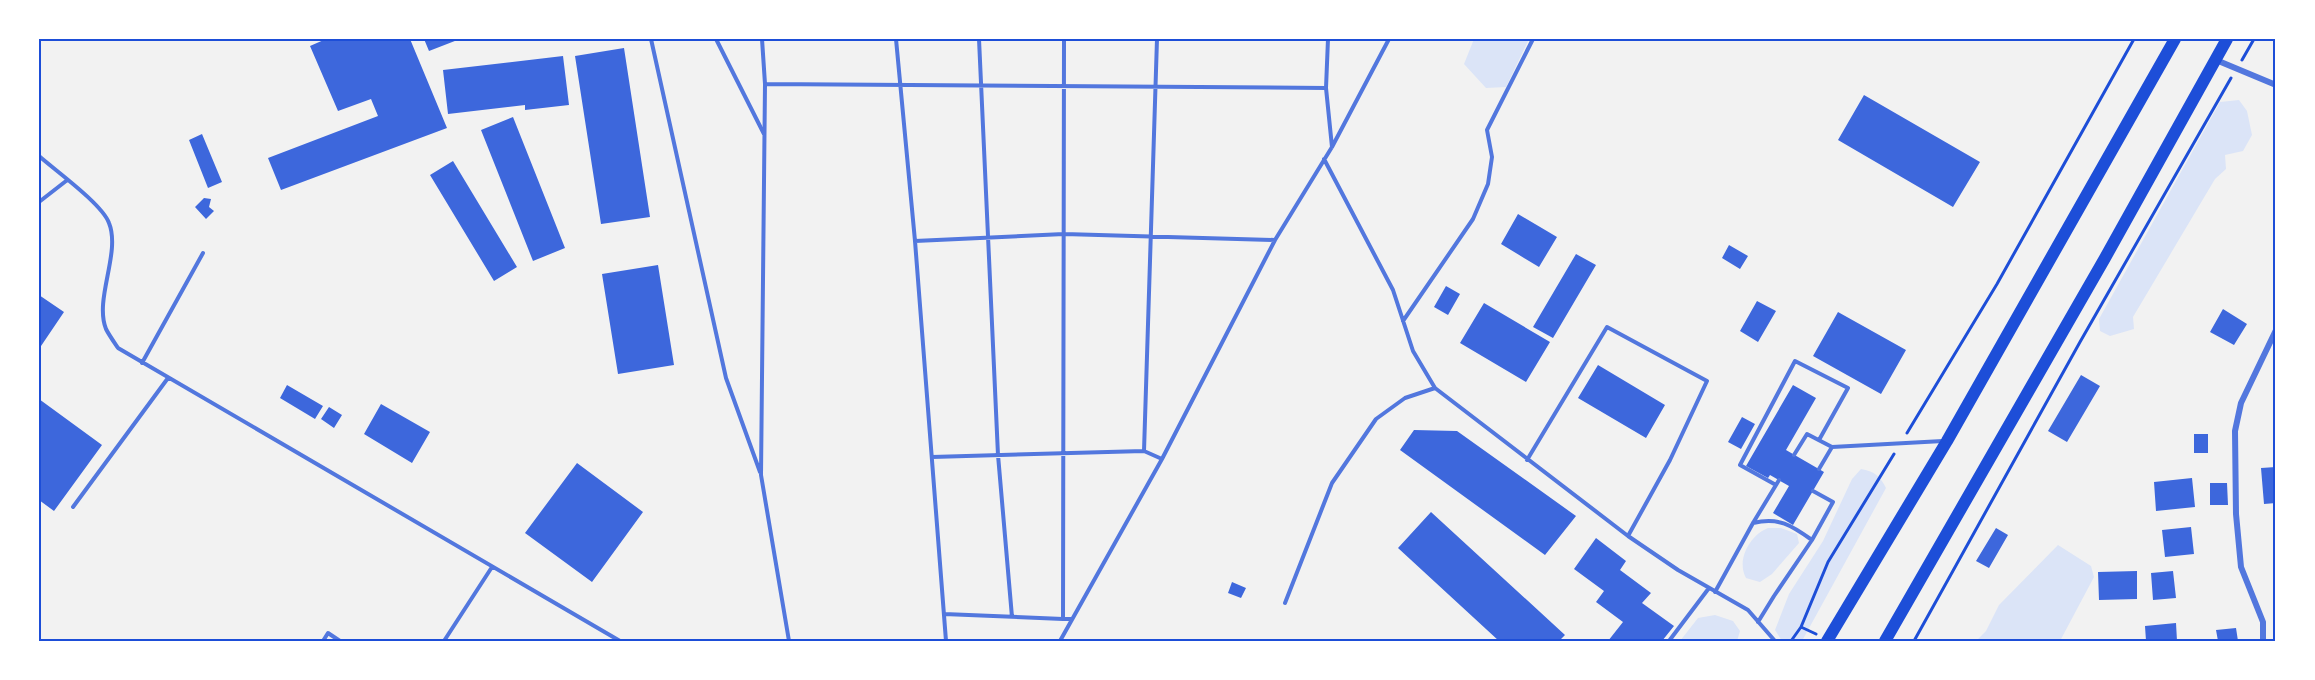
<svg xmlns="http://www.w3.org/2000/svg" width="2315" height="680" viewBox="0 0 2315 680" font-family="Lato,sans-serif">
  <rect width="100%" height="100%" fill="#f2f2f2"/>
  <!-- green -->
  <path fill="#dbe4f7" d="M1474 39H1529L1506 87 1486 88 1464 64Z
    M2239 100 2247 111 2252 135 2243 151 2225 155 2226 169 2215 179 2133 317 2134 329 2110 336 2100 331 2099 319 2220 102Z
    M1861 469C1874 471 1880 476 1886 488L1802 641H1782L1775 630 1789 594 1823 541 1852 479Z
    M1768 528H1781L1797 534 1799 543 1772 574 1760 582 1746 578C1736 560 1750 535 1768 528Z
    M2058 545 2091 566 2094 577 2060 641H1976L1986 631 1999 605Z
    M1715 615 1733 621 1740 631 1737 641H1680L1698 618Z"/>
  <!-- building -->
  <path fill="#3d67dc" d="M326 39H410L447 128 281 190 268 158 378 116 371 99 338 111 310 46Z
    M424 39H460L429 51Z
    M624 48 650 217 601 224 575 56Z
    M563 56 569 105 525 110V105L448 114 443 70Z
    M1864 95 1980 162 1953 207 1838 140Z
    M513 117 565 248 533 261 481 130Z
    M202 134 222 182 208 188 189 140Z
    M453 161 517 267 494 281 430 175Z
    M204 198 211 199 209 207 214 211 206 219 195 207Z
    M1518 214 1557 237 1539 267 1501 244Z
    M1729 245 1748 256 1740 269 1722 258Z
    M1576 254 1596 265 1553 338 1533 327Z
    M658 265 674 365 618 374 602 274Z
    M1446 286 1460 294 1448 315 1434 307Z
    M39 295 64 312 39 349Z
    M1757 301 1776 311 1758 342 1740 331Z
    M1484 303 1550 342 1526 382 1460 343Z
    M2223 309 2247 324 2234 345 2210 332Z
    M1838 312 1906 350 1881 394 1813 356Z
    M1598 365 1665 405 1646 438 1578 398Z
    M2081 375 2100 386 2067 442 2048 431Z
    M287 385 323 406 315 419 280 398Z
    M1793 385 1816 398 1786 450 1824 472 1793 525 1773 513 1789 486 1770 475 1768 478 1746 466Z
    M39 399 102 445 54 511 39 500Z
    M381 404 430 432 412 463 364 434Z
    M329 407 342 415 334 428 321 419Z
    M1742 417 1755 424 1741 449 1728 442Z
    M1414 430 1457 431 1576 516 1545 555 1400 450Z
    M2194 434H2208V453H2194Z
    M577 463 643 512 592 582 525 533Z
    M2276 467V503L2264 504 2261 468Z
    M2192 478 2195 507 2156 511 2154 482Z
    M2210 483H2227L2228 505H2210Z
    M1431 512 1565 635 1559 641H1499L1398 548Z
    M2191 527 2194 554 2165 557 2162 530Z
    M1996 528 2008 535 1989 568 1976 561Z
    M1596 538 1626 561 1620 570 1651 593 1642 603 1674 626 1662 641H1608L1623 622 1596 602 1604 591 1574 569Z
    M2137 571V599L2099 600 2098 572Z
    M2173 571 2176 598 2153 600 2151 573Z
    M1232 582 1246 588 1241 598 1228 593Z
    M2176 623 2177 641H2146L2145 626Z
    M2236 628 2238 641H2218L2216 630Z"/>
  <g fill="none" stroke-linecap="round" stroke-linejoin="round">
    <!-- path -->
    <path stroke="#1d4ed8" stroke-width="3" d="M2242 60 2254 39
      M1907 433 1997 284 2134 39
      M1801 627 1816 634
      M1791 641 1801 627 1828 562 1894 454
      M1914 641 2080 342 2231 78"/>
    <!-- service -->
    <path stroke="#5277de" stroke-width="4" d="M651 39 726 378 760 472
      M716 39 764 134
      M762 39 765 84 761 475 789 641
      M896 39 915 241 946 641
      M979 39 998 455 1012 617
      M1064 39 1063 619H1072
      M1157 39 1144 451 1162 459
      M1328 39 1326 88 1332 147
      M765 84 1326 88
      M39 156C56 171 102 204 109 223 121 253 94 299 106 329 109 335 114 342 118 348L620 641
      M1324 159 1393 290 1413 351 1435 388
      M39 202 66 181
      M915 241 1064 234 1275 240
      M1403 321 1473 219 1488 184 1492 157 1487 130 1533 39
      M142 363 203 253
      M1832 447 1943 441
      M1794 455 1807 434 1832 447 1819 469
      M932 457 1144 451
      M1527 460 1607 327 1707 381 1670 460 1628 536
      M1776 485 1740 465 1795 361 1848 388 1819 440
      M73 507 168 378
      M1753 523C1779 517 1791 525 1812 540
      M1715 592 1753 523 1779 480
      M1285 603 1332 483 1376 419 1405 398 1435 388 1628 536 1678 570 1748 610 1775 641
      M944 614 1063 619
      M1758 622 1774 596 1812 540 1833 502 1813 491
      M323 641 328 633 340 641
      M444 641 492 567
      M1060 641 1162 459 1275 240 1332 147 1389 39
      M1669 641 1709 588"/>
    <!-- minor -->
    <path stroke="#5277de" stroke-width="6" d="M2216 60 2276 85
      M2263 641V622L2241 567 2236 514 2235 431 2241 403 2276 330"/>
    <!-- primary -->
    <path stroke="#1d4ed8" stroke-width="12" d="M1827 641 1947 441 2175 39
      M1885 641 2105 258 2227 39"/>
  </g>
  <!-- border -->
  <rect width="2315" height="680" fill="none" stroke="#ffffff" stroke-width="81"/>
  <rect x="40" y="40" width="2234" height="600" fill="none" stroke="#1d4ed8" stroke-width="2"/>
</svg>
